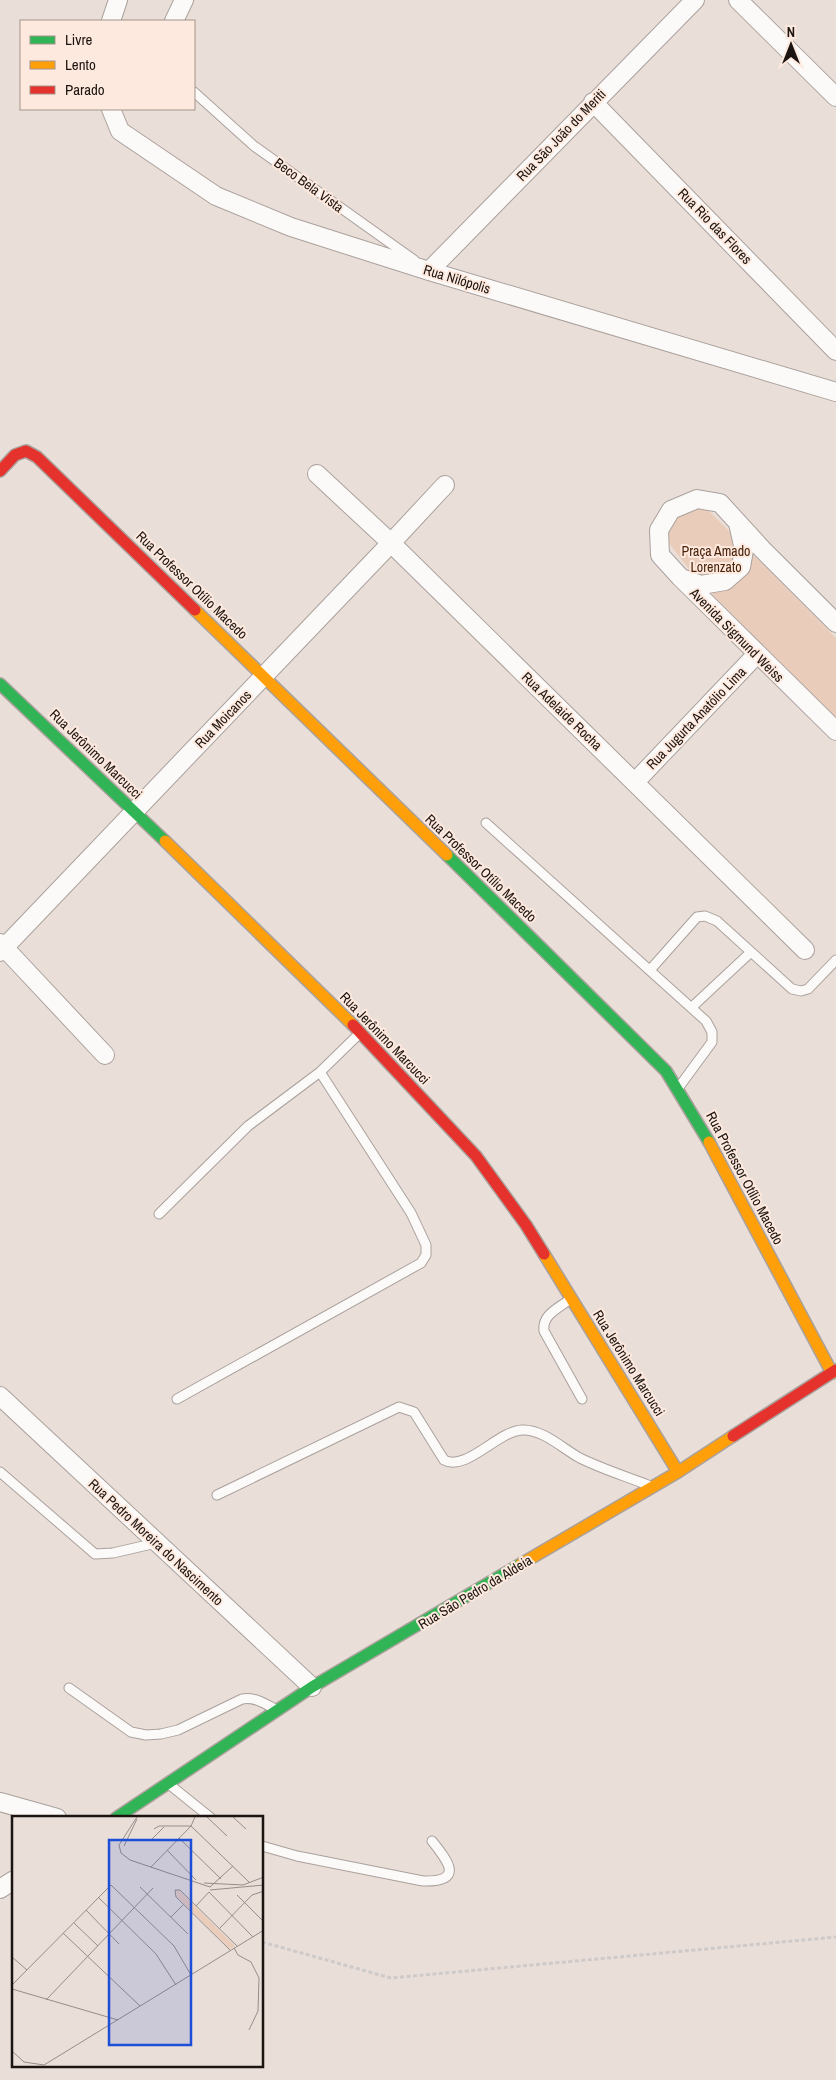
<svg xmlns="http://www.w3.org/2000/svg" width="836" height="2080" viewBox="0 0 836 2080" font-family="'Archivo Narrow',sans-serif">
  <rect width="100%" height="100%" fill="#eaded8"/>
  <!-- green -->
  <path fill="#eaccbb" d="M686 505 708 510 836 638V718L694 576 669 543 665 522Z"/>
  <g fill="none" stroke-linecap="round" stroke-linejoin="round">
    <defs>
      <path id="lane" d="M194 92 254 146 414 260
        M486 823 706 1021 712 1032V1042L679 1087
        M650 970 697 917 705 916 717 921 792 989 801 991 808 989 836 960
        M692 1007 751 952
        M159 1214 248 1126 320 1072 360 1033
        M569 1300C557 1309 542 1315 544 1331L582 1399
        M177 1399 421 1263 426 1255V1245L411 1213 320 1072
        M0 1472 95 1554 113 1553 156 1543
        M217 1495 399 1407 414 1412 444 1460C466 1472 498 1431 522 1430 543 1429 563 1449 580 1458 602 1469 625 1476 648 1485
        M69 1688 131 1732 146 1735 161 1734 178 1730 242 1699C255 1697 264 1703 275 1709
        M170 1785 211 1818
        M262 1846 297 1856 423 1881C465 1882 448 1861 432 1841"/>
      <path id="street" d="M738 0 836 97
        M111 21 118 0
        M174 21 184 0
        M593 102 836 351
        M111 109 120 131 216 196 291 227 429 271 836 392
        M429 271 695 0
        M317 474 391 543 805 950
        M681 578 701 585 725 581 741 567 744 550 738 523
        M836 623 762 549 720 503 697 499 671 510 659 530 660 555 680 577 836 731
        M635 782 757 654
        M0 943 105 1055
        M0 952 391 543 445 485
        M0 1396 312 1687
        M0 1802 57 1818
        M0 1889 14 1880"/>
      <path id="fast" d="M0 684 165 841
        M447 855 666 1071 709 1142
        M116 1818 312 1687 521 1564"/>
      <path id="slow" d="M195 610 447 855
        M165 841 353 1025
        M709 1142 832 1373
        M544 1254 678 1472
        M521 1564 678 1472 733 1436"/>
      <path id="jam" d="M0 471 15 455 26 451 37 457 195 610
        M353 1025 476 1156 526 1225 544 1254
        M733 1436 836 1370"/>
    </defs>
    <!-- lane casing -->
    <use href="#lane" stroke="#aaa19c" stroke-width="11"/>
    <!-- street casing -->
    <use href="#street" stroke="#aaa19c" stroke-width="20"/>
    <!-- fast casing -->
    <use href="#fast" stroke="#aaa19c" stroke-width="14"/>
    <!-- slow casing -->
    <use href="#slow" stroke="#aaa19c" stroke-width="14"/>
    <!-- jam casing -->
    <use href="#jam" stroke="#aaa19c" stroke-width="14"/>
    <!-- path -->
    <path stroke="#cdcac9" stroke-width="3" stroke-dasharray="4 2.5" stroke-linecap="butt" d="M262 1942 391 1978 836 1937"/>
    <!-- lane -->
    <use href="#lane" stroke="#fcfaf9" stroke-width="9"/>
    <!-- street -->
    <use href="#street" stroke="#fcfaf9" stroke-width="18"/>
    <!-- fast -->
    <use href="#fast" stroke="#30b455" stroke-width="11"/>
    <!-- slow -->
    <use href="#slow" stroke="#ff9f0a" stroke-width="11"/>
    <!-- jam -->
    <use href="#jam" stroke="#e5322d" stroke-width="11"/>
  </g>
  <g text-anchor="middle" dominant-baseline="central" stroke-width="4" stroke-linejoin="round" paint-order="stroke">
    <!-- street labels -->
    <g font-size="14" fill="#1b1410" stroke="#fee9de">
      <text transform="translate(561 135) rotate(-46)">Rua São João do Meriti</text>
      <text transform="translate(309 185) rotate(36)">Beco Bela Vista</text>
      <text transform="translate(715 226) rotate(46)">Rua Rio das Flores</text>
      <text transform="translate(457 279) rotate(17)">Rua Nilópolis</text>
      <text transform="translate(192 585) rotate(44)">Rua Professor Otílio Macedo</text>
      <text transform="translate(737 635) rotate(45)">Avenida Sigmund Weiss</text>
      <text transform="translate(562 711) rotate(44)">Rua Adelaide Rocha</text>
      <text transform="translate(696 718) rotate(-46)">Rua Jugurta Anatólio Lima</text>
      <text transform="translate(223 719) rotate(-46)">Rua Moicanos</text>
      <text transform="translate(96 754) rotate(44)">Rua Jerônimo Marcucci</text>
      <text transform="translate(481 868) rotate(44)">Rua Professor Otílio Macedo</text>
      <text transform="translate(385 1038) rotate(46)">Rua Jerônimo Marcucci</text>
      <text transform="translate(745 1178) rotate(62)">Rua Professor Otílio Macedo</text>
      <text transform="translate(629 1363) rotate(58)">Rua Jerônimo Marcucci</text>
      <text transform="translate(156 1542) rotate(43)">Rua Pedro Moreira do Nascimento</text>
      <text transform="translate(475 1592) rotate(-31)">Rua São Pedro da Aldeia</text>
    </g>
    <!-- park labels -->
    <g font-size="14" fill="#49230a" stroke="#fee9de">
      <text x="716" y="551">Praça Amado<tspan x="716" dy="16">Lorenzato</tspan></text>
    </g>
  </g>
  <!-- overview -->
  <g transform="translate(12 1816)">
    <rect width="251" height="251" fill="#eaded8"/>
    <path d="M164 74H167L223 130 218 133 165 81Z" fill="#eaccbb"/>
    <path fill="none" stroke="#978d88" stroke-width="1" d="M125 1 107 29 109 37 118 44 198 71 221 50M195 1 215 20M221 1 234 13M142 13 147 10H179L237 66M167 22 209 63M139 24 152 11M112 30 125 3M155 34 184 64M139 51 179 10 183 1M192 67 231 69 252 61M128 71 176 118M198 74 252 69M197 76 241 121M225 79 252 106M86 81 144 138 164 169M184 90 197 76M74 94 107 128M159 101 171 89M62 107 86 130M207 113 240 79 252 75M51 117 128 190M222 132 226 139 239 146 247 162 246 195 237 214M218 134 164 81 163 74H168L225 130M0 141 15 154M0 169 99 69 162 130 179 159M0 173 106 204M34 184 141 72M0 235 12 246 32 249 252 114"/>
    <path fill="#1d4ed8" fill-opacity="0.15" stroke="#1d4ed8" stroke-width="2.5" d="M97 24H179V229H97Z"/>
    <rect width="251" height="251" fill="none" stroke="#1b1410" stroke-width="2.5"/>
  </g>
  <!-- legend -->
  <rect x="20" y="20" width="175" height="90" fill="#fee9de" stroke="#a3948c"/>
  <rect x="30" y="36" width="25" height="8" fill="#30b455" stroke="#a3948c"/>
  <text x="65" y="45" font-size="15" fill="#1b1410">Livre</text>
  <rect x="30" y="61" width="25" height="8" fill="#ff9f0a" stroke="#a3948c"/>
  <text x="65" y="70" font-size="15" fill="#1b1410">Lento</text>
  <rect x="30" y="86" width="25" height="8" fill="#e5322d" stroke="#a3948c"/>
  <text x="65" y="95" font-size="15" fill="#1b1410">Parado</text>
  <!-- north arrow -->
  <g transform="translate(791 45)" stroke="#fee9de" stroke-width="4" paint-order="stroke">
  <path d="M0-4L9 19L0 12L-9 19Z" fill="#1b1410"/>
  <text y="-8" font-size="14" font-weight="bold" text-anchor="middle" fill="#1b1410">N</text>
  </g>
</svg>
